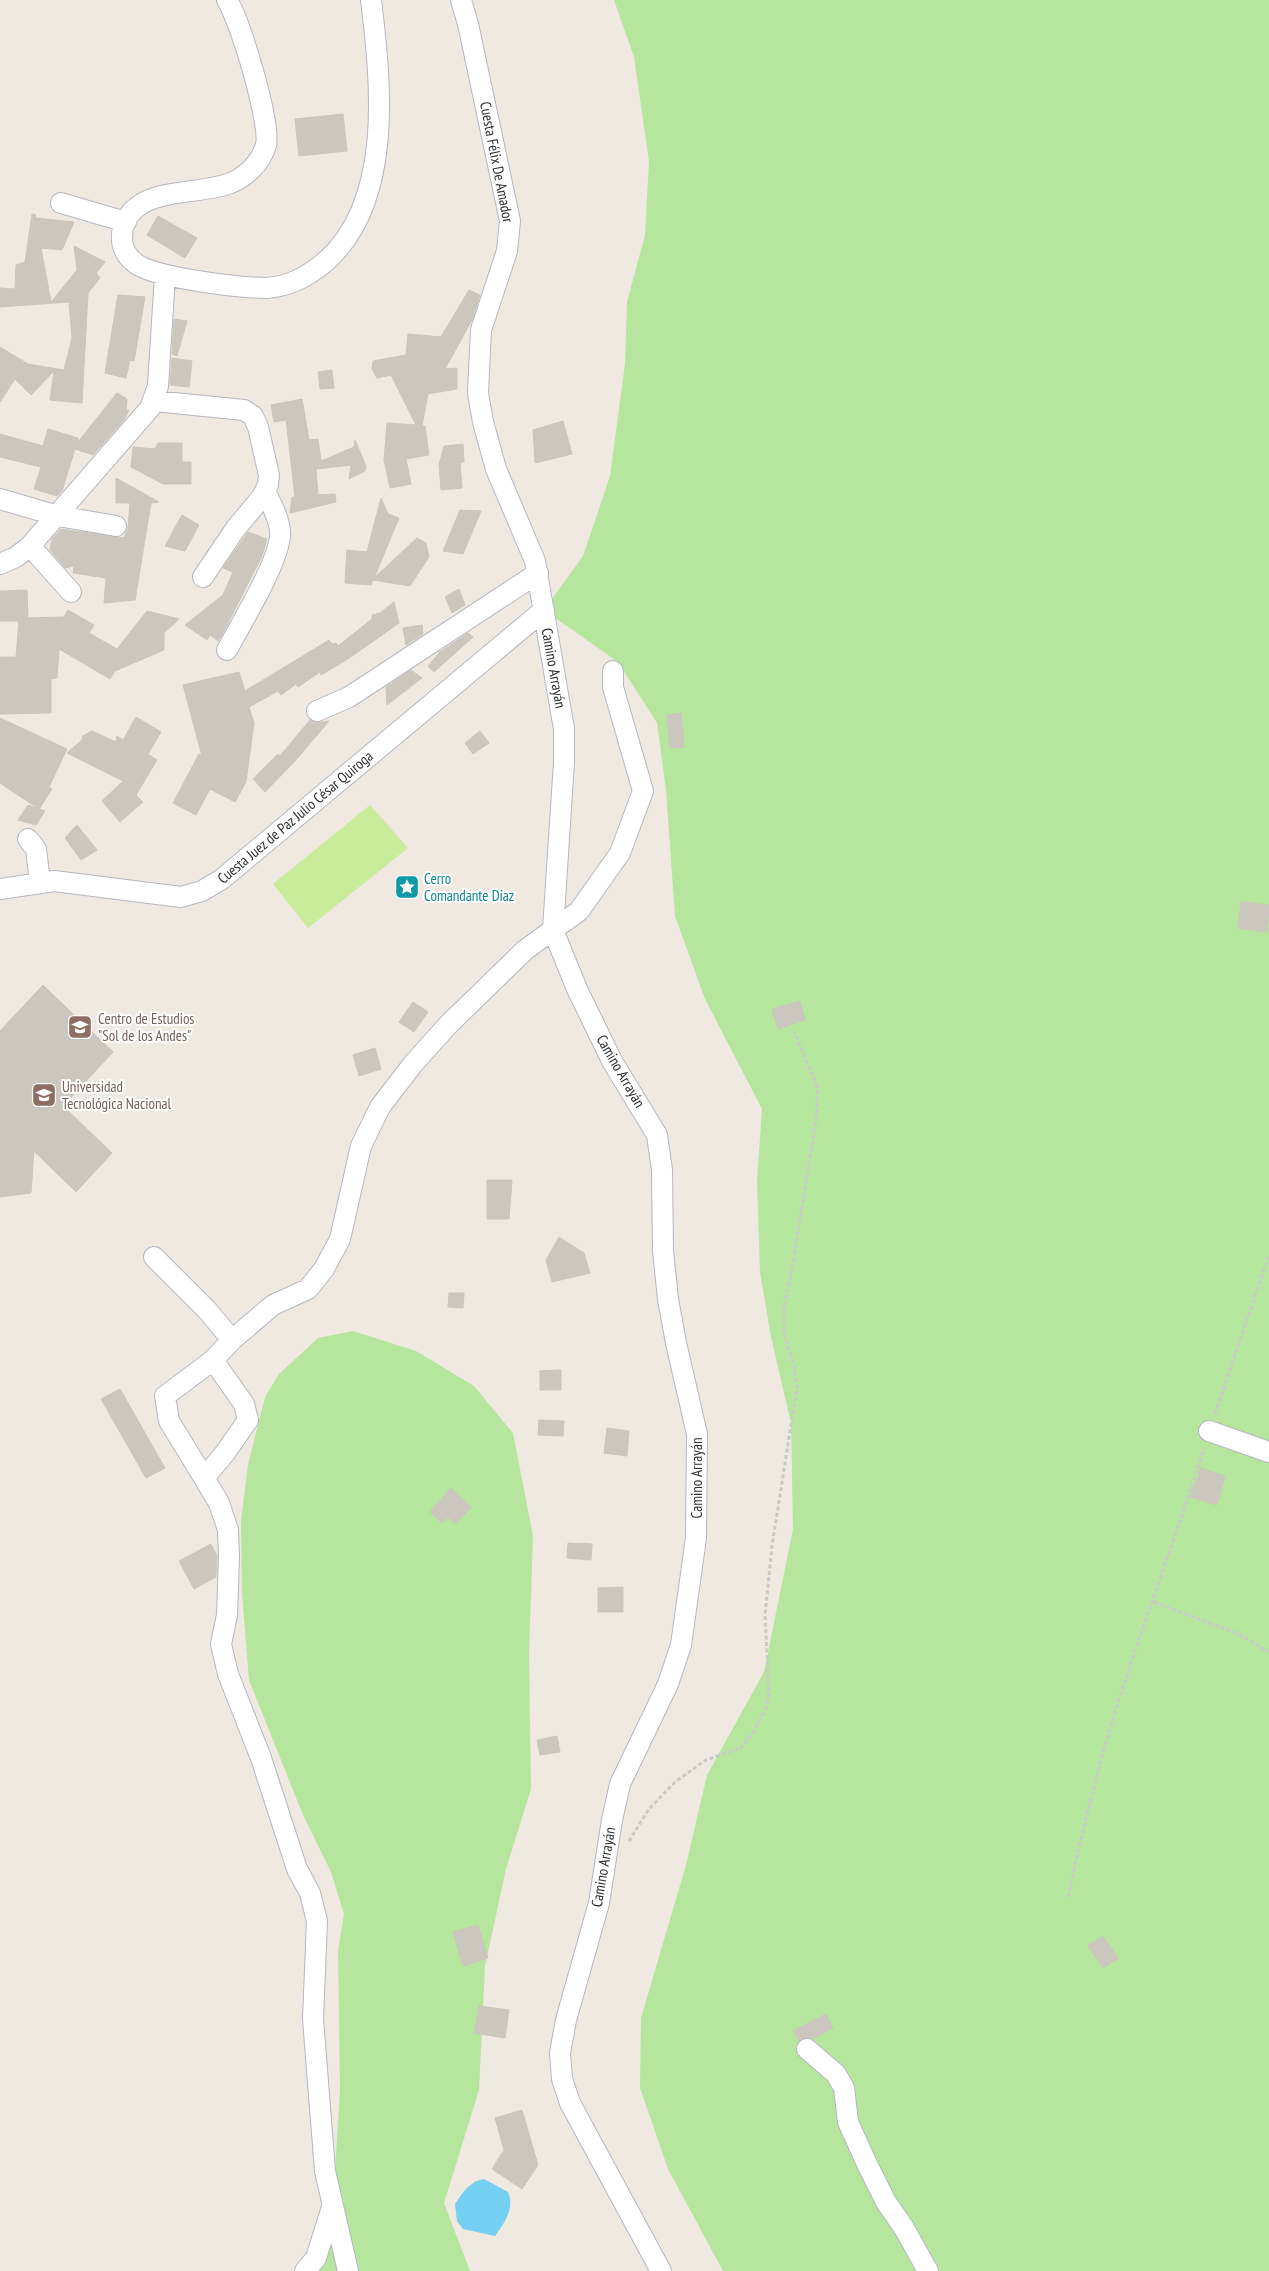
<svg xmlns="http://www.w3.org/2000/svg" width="1269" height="2271" viewBox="0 0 1269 2271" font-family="'PT Sans Narrow',sans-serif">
  <rect width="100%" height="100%" fill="#efe9e1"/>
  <!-- green -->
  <path fill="#b6e59e" d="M614 0H1269V2271H723L668 2169 640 2088 641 2018 686 1865 707 1775 764 1672 793 1529 791 1423 771 1337 760 1272 757 1181 762 1109 705 999 675 916 666 790 657 723 618 662 544 610 583 556 610 476 625 364 627 302 645 235 649 161 634 57Z
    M353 1331 416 1351 474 1386 513 1433 533 1536 529 1652 531 1789 506 1869 485 1966 479 2090 444 2203 470 2271H317L332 2217 340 2090 338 1951 344 1914 331 1872 303 1815 249 1680 242 1593 241 1521 248 1465 265 1397 279 1374 318 1338Z"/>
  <!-- pitch -->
  <path fill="#c9ec9a" d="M370 805 408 848 308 928 273 884Z"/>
  <!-- water -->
  <path fill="#75cff0" d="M484 2179 508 2192C515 2208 505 2222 495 2236L463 2229 457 2221 455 2204C463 2192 470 2181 484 2179Z"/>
  <!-- building -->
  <path fill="#cbc7bf" stroke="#cbc5ba" d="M343 114 347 151 299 156 295 119Z
    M32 214H35L36 218 74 222 62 250 41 248 51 302 77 270 74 246 105 262 96 273 100 278 88 293 82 403 50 400 54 371 31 395 15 379 0 402V347L28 364 64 370 72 338 69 302 0 307V288L15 289 16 265 25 262Z
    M158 216 197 238 185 258 147 235Z
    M469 290 480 295 472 320 445 369 457 368V389L428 394 422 426H425L429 455 406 459 411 484 390 488 384 460 387 423 416 425 391 375 377 378 372 369 373 361 406 355 408 334 441 337Z
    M118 295 145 297 134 361 130 360 126 378 105 373Z
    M174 319 187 321 177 356 172 354Z
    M172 358 192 361 189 387 170 385Z
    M332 370 334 388 320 389 318 372Z
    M117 393 127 399 126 410H129L124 420 93 455 75 449 62 491 57 496 34 489 41 467 0 457V434L43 446 48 429 78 438 77 443Z
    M302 399 309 440 318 439 321 461 354 447 355 440 366 466 365 471 349 479 351 465 316 469 318 495 335 494 336 502 290 513 292 497H295L286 420 274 422 271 405Z
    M563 421 572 454 535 463 533 430Z
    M158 443H182V462H191V484H163L131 467 133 447 155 449Z
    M463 444 464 462H460L462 488 441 490 439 465 444 446Z
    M116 478 159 502 151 503 135 600 104 603 106 578 73 573 74 566 65 568 50 550 52 539 61 529 124 538 128 528 130 503H116Z
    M381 498 388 514 399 518 374 578 417 538 426 543 429 557 410 586 373 580 371 585 345 583 347 550 367 552Z
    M460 510 481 511 463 554 443 551Z
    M182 515 199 525 185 551 165 546Z
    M248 532 267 539 262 556 222 635 218 641 210 635 207 640 185 625 223 595 233 572 223 568Z
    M459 589 465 605 452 613 445 597Z
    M27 590 28 618 64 617 68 610 94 625 89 633 117 649 147 611 179 619 164 633V650L115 671 110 679 59 649 57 678 51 679V713L0 714V657H16L19 621H0V591Z
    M394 602 399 623 348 659 321 675 320 672 298 687 296 684 281 695 278 691 249 707 254 723 246 782 235 802 210 789 196 815 173 803 199 754 202 756 183 685 239 672 245 691 329 640 332 644 336 643 338 646 372 619V615L380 613Z
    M422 625 423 634 406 645 403 628Z
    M468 633 473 637 434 672 428 666 440 652Z
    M411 670 422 678 387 705 386 687Z
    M681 713 684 747 670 748 667 715Z
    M136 717 161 732 148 754 157 760 136 795 143 802 120 822 102 801 123 781 67 753 82 740 83 736 92 731 116 742 117 736 123 740Z
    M0 718 67 749 49 787 52 789 39 809 0 783Z
    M310 720 316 723 329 721 295 761 265 792 253 779 278 754 280 756Z
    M480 731 489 743 473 754 465 743Z
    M28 805 45 811 36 825 18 820Z
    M77 825 97 850 81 860 65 838Z
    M1241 902 1269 905 1267 932 1238 928Z
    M43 985 113 1052 63 1106 112 1153 76 1192 34 1151 31 1193 0 1197V1031Z
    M800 1001 805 1020 778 1029 772 1009Z
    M413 1002 428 1012 414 1032 399 1022Z
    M375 1048 381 1069 359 1076 353 1055Z
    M487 1180H512L509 1219H487Z
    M559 1237 584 1253 590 1273 552 1282 546 1260Z
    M449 1293H464L463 1308 448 1307Z
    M561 1370V1390H540V1371Z
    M120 1389 165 1468 146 1478 101 1399Z
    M539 1420 564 1421 563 1436 538 1435Z
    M607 1428 629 1431 627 1456 604 1453Z
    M1201 1468 1225 1476 1217 1505 1191 1497Z
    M451 1488 471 1507 456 1524 448 1517 442 1523 430 1512Z
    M568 1543 592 1544 591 1560 567 1558Z
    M211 1544 217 1556 216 1577 194 1589 179 1561Z
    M623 1587V1612H598V1588Z
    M557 1736 560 1752 540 1755 537 1740Z
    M478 1925 488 1958 463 1966 453 1932Z
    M1103 1936 1118 1958 1103 1968 1088 1946Z
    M479 2006 509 2010 505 2038 474 2033Z
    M826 2014 833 2028 812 2039 804 2038 799 2041 793 2031Z
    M522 2110 538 2165 522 2189 492 2169 504 2150 495 2118Z"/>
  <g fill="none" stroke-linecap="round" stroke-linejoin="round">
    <defs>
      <path id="minor" d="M227 0C240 20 271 123 266 145 261 163 245 178 228 184 202 193 158 190 137 207 128 214 122 225 122 236 121 248 128 259 138 265 159 278 240 288 267 288 290 286 307 277 325 262 394 202 381 82 371 0
        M461 0 468 24 510 221 507 251 481 330 478 393 483 422 496 469 535 561 564 729V762L553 930 577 989 612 1061 657 1135 662 1170 663 1251 668 1299 676 1343 697 1434 696 1538 681 1645 668 1684 620 1784 612 1820 599 1903 566 2020 560 2053 562 2079 570 2103 661 2271
        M61 203 126 222
        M154 401 244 410 253 416 258 427 269 475 268 485 262 497 236 528 203 577
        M0 499 58 516 116 526
        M30 546 71 592
        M0 564 16 557 30 546 150 408 158 386 165 275
        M227 650C240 625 283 556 280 531 279 517 271 504 265 491
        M317 711 349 697 538 573
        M28 839 36 849 40 882
        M0 889 54 881 181 897 202 891 222 879 544 610
        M154 1257 207 1310 232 1340
        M213 1360 244 1404 248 1420 225 1453 204 1478 169 1421 165 1396 213 1360 232 1340 273 1305 308 1289 324 1269 340 1239 361 1146 380 1107 413 1064 448 1025 525 950 579 911 620 853 643 791 613 687V671
        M1209 1431 1269 1452
        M204 1478 219 1503 228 1530 229 1557 227 1615 221 1644 228 1674 261 1758 297 1869 310 1893 317 1921 313 2019 325 2171 348 2271
        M807 2049 836 2074 844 2088 848 2122 867 2164 886 2202 904 2228 928 2271
        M305 2271 316 2258 332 2207"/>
    </defs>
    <!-- minor casing -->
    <use href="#minor" stroke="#b4b7c1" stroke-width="22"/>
    <!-- path -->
    <path stroke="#c9c9c9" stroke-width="3" stroke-dasharray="4 2.5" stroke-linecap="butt" d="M1215 1414 1269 1256
      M1154 1602 1239 1634 1269 1652
      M629 1841 649 1809 675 1782 706 1760 741 1748 754 1731 767 1706 769 1694 765 1615 772 1546 797 1387 794 1366 784 1334V1306L791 1275 817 1115V1086L794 1031
      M1068 1897C1080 1842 1093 1786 1109 1732 1138 1636 1174 1544 1204 1448"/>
    <!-- minor -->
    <use href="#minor" stroke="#fff" stroke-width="20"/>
  </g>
  <!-- icons -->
  <defs>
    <symbol id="sight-square" viewBox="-11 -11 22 22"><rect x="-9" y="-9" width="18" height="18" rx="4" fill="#0f9aa8" stroke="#fff"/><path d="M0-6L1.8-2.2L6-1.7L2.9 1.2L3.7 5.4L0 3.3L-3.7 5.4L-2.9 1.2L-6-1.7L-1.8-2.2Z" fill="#fff"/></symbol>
    <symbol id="university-square" viewBox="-11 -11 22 22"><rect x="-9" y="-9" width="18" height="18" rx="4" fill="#8d6e63" stroke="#fff"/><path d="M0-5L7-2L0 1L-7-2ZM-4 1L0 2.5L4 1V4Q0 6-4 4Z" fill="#fff"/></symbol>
  </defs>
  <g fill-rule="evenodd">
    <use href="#sight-square" x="393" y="873" width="28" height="28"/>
    <use href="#university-square" x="66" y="1013" width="28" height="28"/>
    <use href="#university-square" x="30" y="1081" width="28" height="28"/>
  </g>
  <g text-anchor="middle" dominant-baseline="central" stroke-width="4" stroke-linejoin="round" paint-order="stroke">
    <!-- street labels -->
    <g font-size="15" fill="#2e2e2e" stroke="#fff">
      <text transform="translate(497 162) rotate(79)">Cuesta Félix De Amador</text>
      <text transform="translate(554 668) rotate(80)">Camino Arrayán</text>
      <text transform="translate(295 817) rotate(-40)">Cuesta Juez de Paz Julio César Quiroga</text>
      <text transform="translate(621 1071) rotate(60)">Camino Arrayán</text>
      <text transform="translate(696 1478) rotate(-90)">Camino Arrayán</text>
      <text transform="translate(603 1867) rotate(-80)">Camino Arrayán</text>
    </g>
    <!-- culture labels -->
    <g font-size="15" fill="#0d838f" stroke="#fff" text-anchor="start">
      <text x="424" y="878">Cerro<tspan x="424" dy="17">Comandante Díaz</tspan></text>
    </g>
    <!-- education labels -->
    <g font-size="15" fill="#785e54" stroke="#fff" text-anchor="start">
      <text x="98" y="1018">Centro de Estudios<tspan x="98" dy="17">"Sol de los Andes"</tspan></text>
      <text x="62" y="1086">Universidad<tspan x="62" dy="17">Tecnológica Nacional</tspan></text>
    </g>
  </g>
</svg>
